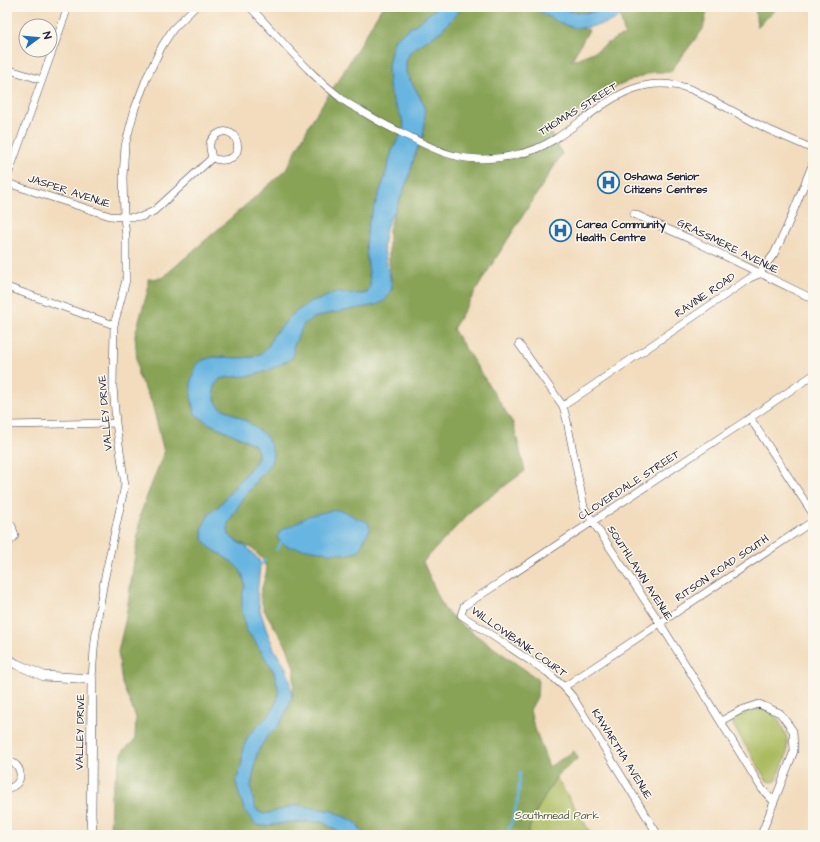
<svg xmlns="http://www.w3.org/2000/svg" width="820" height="842" viewBox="0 0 820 842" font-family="'Architects Daughter',sans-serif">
  <rect width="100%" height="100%" fill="#fbf7ec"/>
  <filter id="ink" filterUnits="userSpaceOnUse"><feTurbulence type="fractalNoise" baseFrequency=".025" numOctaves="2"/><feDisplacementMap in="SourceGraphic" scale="8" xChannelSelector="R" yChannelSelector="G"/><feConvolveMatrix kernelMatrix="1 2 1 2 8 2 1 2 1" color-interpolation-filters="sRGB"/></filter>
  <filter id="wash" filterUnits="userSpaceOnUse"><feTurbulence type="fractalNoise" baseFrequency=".012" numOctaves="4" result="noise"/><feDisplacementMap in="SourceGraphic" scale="16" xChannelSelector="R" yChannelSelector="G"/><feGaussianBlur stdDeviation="0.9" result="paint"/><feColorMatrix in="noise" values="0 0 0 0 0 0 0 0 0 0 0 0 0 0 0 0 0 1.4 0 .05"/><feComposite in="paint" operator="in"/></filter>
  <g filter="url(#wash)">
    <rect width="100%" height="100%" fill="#f2dcbd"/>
    <!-- green -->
    <path fill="#abbb5f" stroke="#666e4d" d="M752 709 767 710 779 720 787 738V754L776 781 772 782 767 781 733 725 734 718Z
      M556 777 592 835H527L533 817Z"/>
    <!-- forest -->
    <path fill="#88a356" stroke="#556248" d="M382 7H438L416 24 401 34 394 40 388 65 389 86 394 103 402 118 404 127 392 151 383 183 368 224 366 244 367 257 370 282V287L367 293 319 300 311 301 292 315 273 336 268 347 262 353 253 357 240 358 214 357 203 360 208 423 243 439 255 445 258 452V458L254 464 218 507 209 514 203 539 209 547 232 562 240 570 243 576 245 585 242 597 246 630 254 640 274 672 279 691 277 701 270 714 249 735 243 748 242 763 236 782 239 794 245 811 265 826 292 822H322L344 835H110L111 794 123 751 135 740 136 717 122 684 118 652 126 617 141 512 164 452 152 403 138 375 135 335 148 290V279L162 278 286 170 312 120 343 73Z
      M464 7H532L565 25 589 30 571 61 596 51 616 38 625 35 620 16 626 7H708L703 29 670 72H653L623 83 601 95 551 132 562 154 484 277 453 329 513 423 525 471 472 510 423 562 444 609 463 626 538 679 537 697 530 710 533 723 549 767 574 751 578 758 556 777 533 817 527 835H365L355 822 270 813 263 814 258 811 254 805 251 787 257 753 266 738 279 725 286 712 292 697 294 685V668L287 647 264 610 260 595 267 570 263 560 252 548 236 541 229 535 228 530V523L244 497 271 463 248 422 220 407 216 402 214 393 215 385 220 379 231 377 250 376 294 354 293 348 298 336 304 323 313 318 389 295 392 287 389 261V229L397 206 409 177 415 154 423 136 424 104 406 73V60L412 50 441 31 459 11Z
      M561 7H603C593 14 570 15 561 7Z
      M755 7H778L757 27Z"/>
    <!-- water -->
    <path fill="#68b5e1" stroke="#456c8e" d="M438 7H464L459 11 441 31 412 50 406 60V73L424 104 425 120 423 136 415 154 409 177 397 206 386 227 383 246 392 287 389 295 384 301 376 305 327 314 313 318 304 324 298 336 293 348 294 354 291 359 267 371 250 376 231 377 220 379 215 385 214 393 216 402 220 407 248 422 266 436 271 446 273 454 271 463 244 497 228 523V530L229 535 236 541 248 548 259 560 260 565 257 595 260 610 266 629 274 649 286 668 290 680 292 697 286 712 279 725 266 738 257 753 251 787 254 805 258 811 263 814 270 813 296 805 332 811 355 822 365 835H344L322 822H292L265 826 256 825 245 811 239 794 236 782 242 763 243 748 249 735 270 714 277 701 279 691 274 672 254 640 246 630 242 611V597L245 585 243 576 240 570 232 562 209 547 203 539 202 528 209 514 218 507 254 464 258 458V452L255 445 243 439 208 423 195 414 193 407 191 396V381L196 365 203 360 214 357 240 358 253 357 262 353 268 347 273 336 292 315 311 301 319 300 334 293 362 294 367 293 370 287V282L367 257 366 244 368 224 383 183 392 151 404 127 402 118 394 103 389 86 388 65 394 40 401 34 416 24Z
      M532 7H561C568 13 589 14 598 11 600 10 601 8 603 7 607 6 621 7 626 7 618 19 613 22 599 25 593 26 586 28 580 28 564 28 546 15 532 7Z
      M337 510 344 511 356 518 368 522 370 529 363 542 359 551 348 554 330 553 307 549 289 547 281 543 277 537 281 530 295 524 308 516 329 511Z"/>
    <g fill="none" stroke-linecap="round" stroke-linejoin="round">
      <!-- stream -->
      <path stroke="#68b5e1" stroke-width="2.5" d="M276 550 281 543
        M259 567 265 560
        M506 835 512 822 518 798 520 773"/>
    </g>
  </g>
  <g filter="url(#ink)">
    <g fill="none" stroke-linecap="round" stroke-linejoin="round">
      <defs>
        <path id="minor" d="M250 7C270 28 288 49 308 69 318 80 331 90 342 99 348 104 354 107 360 110 373 118 386 126 400 132 417 140 437 152 456 156 475 161 500 159 519 154 531 152 545 145 555 139 601 110 633 68 693 90L767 129 813 149
          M7 69 42 80
          M7 178 68 7
          M7 183 110 216 124 217H141L154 211 212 158C219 161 226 161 233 157 241 150 238 134 227 132 220 130 212 137 210 143 209 148 211 153 212 158
          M634 214 690 239 813 299
          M7 287 114 325
          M519 344 563 406 567 421 584 507 593 522 660 623 762 789 774 802
          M563 406 750 278 759 274 774 254 787 227 813 163
          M750 418 813 514
          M7 425 116 423
          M7 521 12 526 15 536 7 544
          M92 679 94 649 98 616 104 581 125 485 116 423 113 387 114 325 126 280V236L124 217 123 177 125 146 135 108 147 77 162 46 173 29 195 7
          M564 687 813 521
          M721 721 741 710 759 704 780 713 793 731 794 751 761 835
          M7 761C25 763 24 787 7 788
          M658 835 579 707 572 696 564 687 547 672 461 615 464 606 750 418 813 375"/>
        <path id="tertiary" d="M7 658 16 664 44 676 92 679 91 814 92 835"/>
      </defs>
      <!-- minor casing -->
      <use href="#minor" stroke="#413e4e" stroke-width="8"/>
      <!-- tertiary casing -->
      <use href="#tertiary" stroke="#413e4e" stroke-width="10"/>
      <!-- minor -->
      <use href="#minor" stroke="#fff" stroke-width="7"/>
      <!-- tertiary -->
      <use href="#tertiary" stroke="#fff" stroke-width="9"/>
    </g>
  </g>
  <!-- icons -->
  <defs>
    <symbol id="hospital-ring" viewBox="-11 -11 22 22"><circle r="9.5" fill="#fbf7ec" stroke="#1f6fb2" stroke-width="1.5"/><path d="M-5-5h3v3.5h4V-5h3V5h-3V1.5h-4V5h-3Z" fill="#1f6fb2"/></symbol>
  </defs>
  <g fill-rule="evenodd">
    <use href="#hospital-ring" x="596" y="170" width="25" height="25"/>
    <use href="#hospital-ring" x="548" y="218" width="25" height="25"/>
  </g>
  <g text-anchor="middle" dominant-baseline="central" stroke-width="3" stroke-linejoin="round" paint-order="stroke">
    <!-- street labels -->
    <g font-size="11" fill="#22223b" stroke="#fbf7ec">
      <text transform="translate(578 109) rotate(-32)">THOMAS STREET</text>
      <text transform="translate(69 191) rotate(18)">JASPER AVENUE</text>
      <text transform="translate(728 246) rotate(26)">GRASSMERE AVENUE</text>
      <text transform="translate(705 295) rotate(-34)">RAVINE ROAD</text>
      <text transform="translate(105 413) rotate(-95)">VALLEY DRIVE</text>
      <text transform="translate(629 485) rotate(-33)">CLOVERDALE STREET</text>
      <text transform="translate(722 568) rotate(-34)">RITSON ROAD SOUTH</text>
      <text transform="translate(640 573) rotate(57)">SOUTHLAWN AVENUE</text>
      <text transform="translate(519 642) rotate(35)">WILLOWBANK COURT</text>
      <text transform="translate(80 732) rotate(-89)">VALLEY DRIVE</text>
      <text transform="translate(622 754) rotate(58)">KAWARTHA AVENUE</text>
    </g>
    <!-- poi labels -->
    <g font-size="11" font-weight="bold" fill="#22223b" stroke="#fbf7ec" text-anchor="start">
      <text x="624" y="176">Oshawa Senior<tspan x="624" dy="13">Citizens Centres</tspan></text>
      <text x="576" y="224">Carea Community<tspan x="576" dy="13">Health Centre</tspan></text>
    </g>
    <!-- park labels -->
    <g font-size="11" fill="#525848" stroke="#fbf7ec">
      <text x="557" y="815">Southmead Park</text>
    </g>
  </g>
  <!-- margin -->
  <rect width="820" height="842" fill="none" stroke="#fbf7ec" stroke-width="24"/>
  <!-- north arrow -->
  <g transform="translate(38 38) rotate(74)"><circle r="19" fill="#fbf7ec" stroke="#a4a2a5"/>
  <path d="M0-3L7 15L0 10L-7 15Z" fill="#1f6fb2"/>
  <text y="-6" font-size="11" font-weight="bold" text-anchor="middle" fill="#22223b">N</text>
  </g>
</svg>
